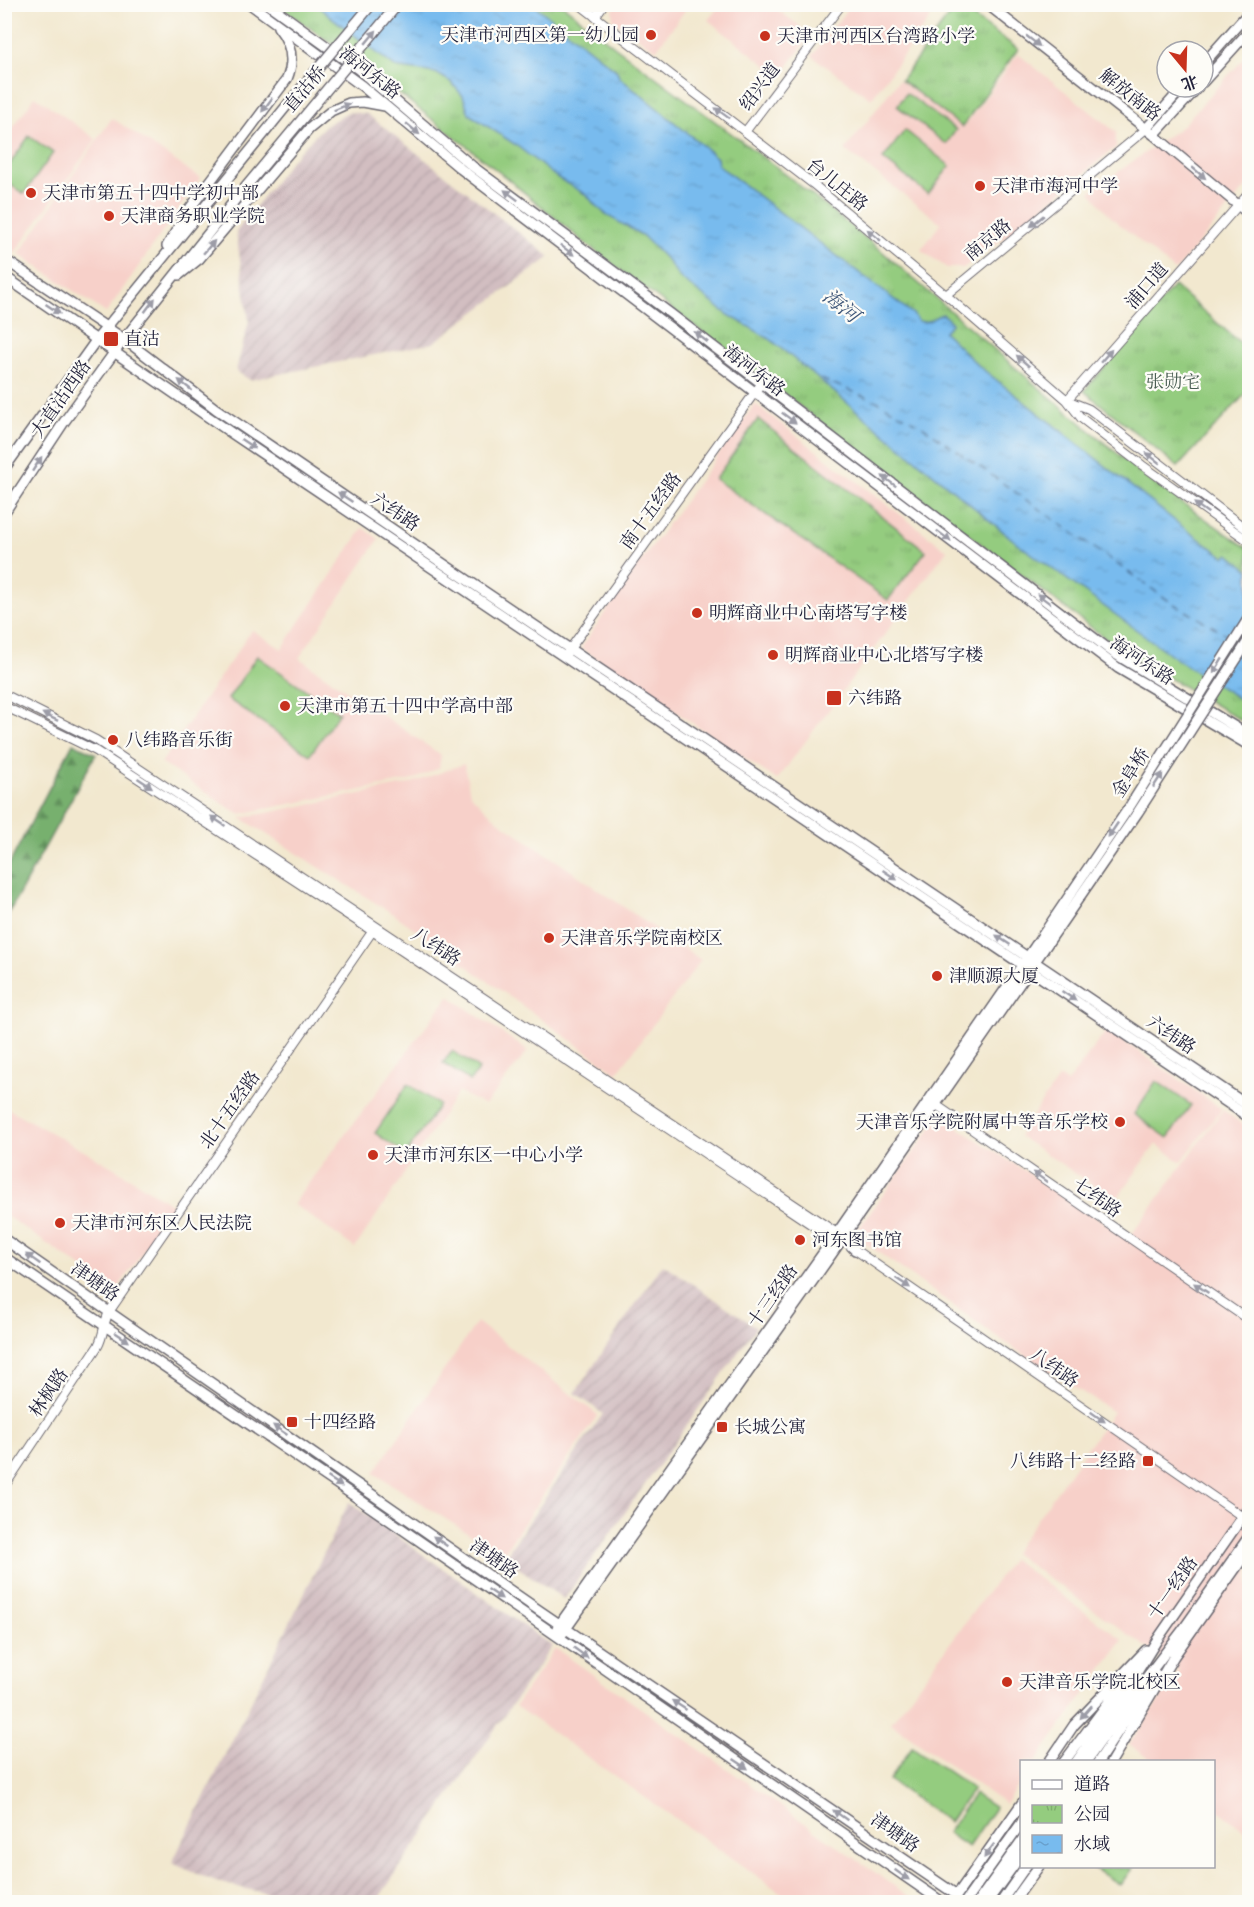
<svg xmlns="http://www.w3.org/2000/svg" width="1254" height="1907" viewBox="0 0 1254 1907" font-family="Cardo,'Noto Serif SC',serif">
  <defs>
    <pattern id="industrial-furrows" width="10" height="10" patternUnits="userSpaceOnUse" patternTransform="scale(1.5)"><rect width="10" height="10" fill="#d2bec1"/><path d="M-1 1l2-2M0 10L10 0M9 11l2-2" fill="none" stroke="#b4a3a7"/></pattern>
    <pattern id="forest-firs" width="22" height="20" patternUnits="userSpaceOnUse" patternTransform="scale(1.5)"><rect width="22" height="20" fill="#77b06e"/><path d="M5 1l3.5 6h-7zM16 11l3.5 6h-7z" fill="#618f5c"/></pattern>
    <pattern id="park-tufts" width="24" height="20" patternUnits="userSpaceOnUse" patternTransform="scale(1.5)"><rect width="24" height="20" fill="#94cc7f"/><path d="M3 7l-1-3M5 7V3M7 7l1-3M15 17l-1-3M17 17v-4M19 17l1-3" fill="none" stroke="#7faf6f"/></pattern>
    <pattern id="water-ripples" width="26" height="14" patternUnits="userSpaceOnUse" patternTransform="scale(1.5)"><rect width="26" height="14" fill="#78bbee"/><path d="M2 4q2-2 4 0t4 0M15 11q2-2 4 0t4 0" fill="none" stroke="#68a0cd"/></pattern>
  </defs>
  <rect width="100%" height="100%" fill="#fdfcf7"/>
  <filter id="ink" filterUnits="userSpaceOnUse"><feTurbulence type="fractalNoise" baseFrequency=".0167" numOctaves="2"/><feDisplacementMap in="SourceGraphic" scale="12" xChannelSelector="R" yChannelSelector="G"/><feConvolveMatrix kernelMatrix="1 2 1 2 8 2 1 2 1" color-interpolation-filters="sRGB"/></filter>
  <filter id="wash" filterUnits="userSpaceOnUse"><feTurbulence type="fractalNoise" baseFrequency=".008" numOctaves="4" result="noise"/><feDisplacementMap in="SourceGraphic" scale="24" xChannelSelector="R" yChannelSelector="G"/><feGaussianBlur stdDeviation="1.35" result="paint"/><feColorMatrix in="noise" values="0 0 0 0 0 0 0 0 0 0 0 0 0 0 0 0 0 1.4 0 .05"/><feComposite in="paint" operator="in"/></filter>
  <g filter="url(#wash)">
    <rect width="100%" height="100%" fill="#f2e8cf"/>
    <!-- built -->
    <path fill="#f7d0c9" d="M721 4 771 5 801 27 804 44 780 76 708 20Z
      M851 4 940 5 871 99 812 56Z
      M617 5V4L689 5 656 50 613 20V10Z
      M1249 53V188L1247 186 1175 271 1112 218 1090 192 1181 127Z
      M1018 54 1116 132V147L1012 232 963 268H947L921 250 941 223 845 150 899 80 963 128Z
      M35 96 96 139 14 254 5 248V139Z
      M112 118 200 178 106 313 19 254Z
      M755 404 947 550 777 780 581 648 621 589Z
      M363 528 379 539 299 658 441 755 439 768 413 780 239 814 161 763 252 630 282 649Z
      M464 764 470 794 497 820 701 960 617 1073 398 917 241 818 409 784Z
      M449 996 528 1051 485 1105 458 1092 355 1248 293 1204Z
      M1107 1030 1222 1109 1181 1162 1156 1144 1116 1200 1019 1136 1059 1077 1067 1083Z
      M5 1107 116 1169 174 1206 116 1291 5 1215Z
      M1223 1110 1249 1129V1834L1214 1807V1762L1152 1761 1129 1745 1179 1670 1013 1553 1113 1412 1003 1341 854 1235 940 1116 1129 1238Z
      M477 1322 598 1415 502 1555 374 1473Z
      M1012 1559 1123 1640 1036 1761 1022 1762 1021 1781 1005 1804 891 1723Z
      M555 1648 917 1902H794L515 1706Z"/>
    <!-- industrial -->
    <path fill="url(#industrial-furrows)" d="M348 112 367 114 550 257 433 343 250 380 236 371 249 321 236 232 293 158 325 126Z
      M663 1264 756 1327 564 1599 504 1558 603 1414 575 1393Z
      M349 1502 552 1646 376 1902H304L216 1882 172 1863Z"/>
    <!-- grass -->
    <path fill="#94cc7f" stroke="#5b775d" stroke-width="1.5" d="M906 93 956 130 946 144 897 106Z
      M905 130 950 166 928 194 883 159Z
      M29 136 53 153 24 194 5 181V171Z
      M257 656 339 713 310 755 228 699Z
      M452 1051 479 1069 470 1081 443 1063Z
      M1156 1081 1191 1105 1168 1138 1134 1114Z
      M408 1084 439 1105 406 1154 375 1133Z
      M912 1747 973 1789 949 1822 889 1780Z
      M974 1794 995 1808 968 1847 947 1833Z"/>
    <!-- forest -->
    <path fill="url(#forest-firs)" stroke="#4c6954" stroke-width="1.5" d="M73 743 96 754 5 920V872Z"/>
    <!-- park -->
    <path fill="url(#park-tufts)" stroke="#5b775d" stroke-width="1.5" d="M278 5H563L614 46 775 166 877 247 1024 375 1149 480 1249 549V725L1118 648 585 243C486 159 384 80 278 5Z
      M957 5 1018 49 962 127 901 80Z
      M1174 286 1250 351 1249 390 1178 467 1084 391Z
      M758 419 926 551 888 600 715 479Z
      M1092 1867H1133L1120 1885Z"/>
    <!-- water -->
    <path fill="url(#water-ripples)" stroke="#4d6e94" stroke-width="1.5" d="M316 5H534L617 71 619 77 702 145 717 158 718 165 913 314 918 321C932 324 932 316 943 314L952 323 944 332 980 367 1184 528 1225 557 1229 554 1249 570V705L1178 660 1017 543 770 339 727 314 680 278 667 260 642 235 608 216 595 205 587 195 556 177 516 145 469 114 463 96 451 82 436 73 395 67Z"/>
    <g fill="none" stroke-linecap="round" stroke-linejoin="round">
      <!-- ferry -->
      <path stroke="#40587a" stroke-width="1.5" stroke-dasharray="8 6" stroke-linecap="butt" d="M821 379 879 402 922 426 1172 603 1233 638"/>
    </g>
  </g>
  <g filter="url(#ink)">
    <g fill="none" stroke-linecap="round" stroke-linejoin="round">
      <defs>
        <path id="minor" d="M579 4 813 184 946 295 1067 400 1081 418 1142 465 1250 542
          M595 17 604 4
          M745 132 842 4
          M946 295 1146 129
          M1067 400 1250 192
          M1069 401 1089 409 1250 532
          M567 653 758 388
          M4 694 96 740 837 1233 839 1236
          M4 706 96 751 372 931 833 1239 838 1240
          M932 1102 1250 1321
          M851 1247 1250 1522
          M4 1487 98 1346C104 1335 103 1324 109 1312L374 929"/>
        <path id="major" d="M250 4 362 86 461 169 1118 668 1250 746
          M268 4 358 69 472 166 671 314 1115 654 1250 736
          M987 4 1154 135 1250 215
          M1203 64 1250 11
          M1203 82 1250 30
          M1146 129 1183 87
          M1154 135 1198 87
          M167 246 188 211 287 79C295 60 291 43 278 27
          M4 259 124 339 216 409 448 567 1250 1107
          M179 275 199 259 309 129 331 111 349 103 363 102 385 106
          M4 276 233 434 1250 1118
          M4 469 97 339 224 183
          M4 513 64 422 124 339 239 195
          M844 1230 847 1241 855 1250
          M4 1239 540 1611 967 1902
          M4 1257 350 1493 942 1902
          M557 1628 833 1239 1036 945
          M563 1633 829 1258 1043 950
          M1049 1762 1074 1725 1146 1650
          M1064 1762 1131 1672
          M1076 1762 1126 1690 1157 1640 1250 1506
          M1086 1762 1133 1695 1182 1631 1250 1535
          M1098 1762 1156 1674
          M1111 1762 1174 1656 1250 1548
          M952 1902 1022 1803
          M977 1902 1022 1839
          M987 1902 1022 1854
          M1001 1902 1026 1866
          M1013 1902 1039 1866"/>
      </defs>
      <!-- minor casing -->
      <use href="#minor" stroke="#6b676f" stroke-width="10"/>
      <!-- major casing -->
      <use href="#major" stroke="#6b676f" stroke-width="12"/>
      <!-- minor -->
      <use href="#minor" stroke="#fff" stroke-width="8"/>
      <!-- major -->
      <use href="#major" stroke="#fff" stroke-width="9"/>
      <defs>
        <path id="major-bridge" d="M224 183 293 98 372 4
          M239 195 398 4
          M1036 945 1130 806 1250 616
          M1043 950 1138 812 1250 638
          M965 1902 1022 1822"/>
      </defs>
      <!-- major-bridge casing -->
      <use href="#major-bridge" stroke="#6b676f" stroke-width="12" stroke-linecap="butt"/>
      <!-- major-bridge -->
      <use href="#major-bridge" stroke="#fff" stroke-width="9"/>
    </g>
    <!-- one-way arrows -->
    <defs><path id="oneway-solid" d="M-6-.8H1V-3.2L6.5 0L1 3.2V.8H-6Z" transform="scale(1.5)"/></defs>
    <g fill="#9c9ca7">
      <use href="#oneway-solid" transform="translate(371 37) rotate(-50)"/>
      <use href="#oneway-solid" transform="translate(1033 41) rotate(38)"/>
      <use href="#oneway-solid" transform="translate(267 105) rotate(127)"/>
      <use href="#oneway-solid" transform="translate(342 107) rotate(-22)"/>
      <use href="#oneway-solid" transform="translate(722 113) rotate(-143)"/>
      <use href="#oneway-solid" transform="translate(413 129) rotate(40)"/>
      <use href="#oneway-solid" transform="translate(1199 173) rotate(40)"/>
      <use href="#oneway-solid" transform="translate(511 195) rotate(-143)"/>
      <use href="#oneway-solid" transform="translate(1037 221) rotate(140)"/>
      <use href="#oneway-solid" transform="translate(874 235) rotate(-140)"/>
      <use href="#oneway-solid" transform="translate(209 247) rotate(-49)"/>
      <use href="#oneway-solid" transform="translate(567 250) rotate(37)"/>
      <use href="#oneway-solid" transform="translate(150 305) rotate(-53)"/>
      <use href="#oneway-solid" transform="translate(53 309) rotate(34)"/>
      <use href="#oneway-solid" transform="translate(701 337) rotate(-142)"/>
      <use href="#oneway-solid" transform="translate(1106 356) rotate(-49)"/>
      <use href="#oneway-solid" transform="translate(1023 361) rotate(-139)"/>
      <use href="#oneway-solid" transform="translate(185 385) rotate(-142)"/>
      <use href="#oneway-solid" transform="translate(789 418) rotate(37)"/>
      <use href="#oneway-solid" transform="translate(248 444) rotate(34)"/>
      <use href="#oneway-solid" transform="translate(1153 458) rotate(-142)"/>
      <use href="#oneway-solid" transform="translate(37 464) rotate(-57)"/>
      <use href="#oneway-solid" transform="translate(889 481) rotate(-143)"/>
      <use href="#oneway-solid" transform="translate(345 497) rotate(-146)"/>
      <use href="#oneway-solid" transform="translate(1201 508) rotate(-144)"/>
      <use href="#oneway-solid" transform="translate(944 536) rotate(37)"/>
      <use href="#oneway-solid" transform="translate(1044 599) rotate(-143)"/>
      <use href="#oneway-solid" transform="translate(1218 666) rotate(122)"/>
      <use href="#oneway-solid" transform="translate(50 717) rotate(-154)"/>
      <use href="#oneway-solid" transform="translate(1158 780) rotate(-57)"/>
      <use href="#oneway-solid" transform="translate(145 783) rotate(33)"/>
      <use href="#oneway-solid" transform="translate(218 821) rotate(-146)"/>
      <use href="#oneway-solid" transform="translate(1113 830) rotate(124)"/>
      <use href="#oneway-solid" transform="translate(890 875) rotate(34)"/>
      <use href="#oneway-solid" transform="translate(1003 940) rotate(-146)"/>
      <use href="#oneway-solid" transform="translate(1069 996) rotate(34)"/>
      <use href="#oneway-solid" transform="translate(1040 1177) rotate(-145)"/>
      <use href="#oneway-solid" transform="translate(33 1259) rotate(-145)"/>
      <use href="#oneway-solid" transform="translate(903 1283) rotate(34)"/>
      <use href="#oneway-solid" transform="translate(1201 1288) rotate(-146)"/>
      <use href="#oneway-solid" transform="translate(122 1337) rotate(34)"/>
      <use href="#oneway-solid" transform="translate(1098 1417) rotate(35)"/>
      <use href="#oneway-solid" transform="translate(280 1430) rotate(-146)"/>
      <use href="#oneway-solid" transform="translate(335 1482) rotate(34)"/>
      <use href="#oneway-solid" transform="translate(440 1541) rotate(-145)"/>
      <use href="#oneway-solid" transform="translate(495 1594) rotate(34)"/>
      <use href="#oneway-solid" transform="translate(581 1653) rotate(36)"/>
      <use href="#oneway-solid" transform="translate(679 1705) rotate(-147)"/>
      <use href="#oneway-solid" transform="translate(1086 1712) rotate(132)"/>
      <use href="#oneway-solid" transform="translate(741 1764) rotate(34)"/>
      <use href="#oneway-solid" transform="translate(840 1815) rotate(-145)"/>
      <use href="#oneway-solid" transform="translate(989 1851) rotate(125)"/>
      <use href="#oneway-solid" transform="translate(902 1875) rotate(35)"/>
    </g>
  </g>
  <!-- markers -->
  <g fill="#c8321e" stroke="#fdfcf7" stroke-width="2">
    <circle cx="651" cy="35" r="6"/>
    <circle cx="765" cy="36" r="6"/>
    <circle cx="980" cy="186" r="6"/>
    <circle cx="31" cy="193" r="6"/>
    <circle cx="109" cy="216" r="6"/>
    <rect x="103" y="331" width="16" height="16" rx="3"/>
    <circle cx="697" cy="613" r="6"/>
    <circle cx="773" cy="655" r="6"/>
    <rect x="826" y="690" width="16" height="16" rx="3"/>
    <circle cx="285" cy="706" r="6"/>
    <circle cx="113" cy="740" r="6"/>
    <circle cx="549" cy="938" r="6"/>
    <circle cx="937" cy="976" r="6"/>
    <circle cx="1120" cy="1122" r="6"/>
    <circle cx="373" cy="1155" r="6"/>
    <circle cx="60" cy="1223" r="6"/>
    <circle cx="800" cy="1240" r="6"/>
    <rect x="286" y="1416" width="12" height="12" rx="3"/>
    <rect x="716" y="1421" width="12" height="12" rx="3"/>
    <rect x="1142" y="1455" width="12" height="12" rx="3"/>
    <circle cx="1007" cy="1682" r="6"/>
  </g>
  <g text-anchor="middle" dominant-baseline="central" stroke-width="4.5" stroke-linejoin="round" paint-order="stroke">
    <!-- poi labels -->
    <g font-size="18" fill="#22223b" stroke="#fdfcf7" text-anchor="start">
      <text x="639" y="35" text-anchor="end">天津市河西区第一幼儿园</text>
      <text x="777" y="36">天津市河西区台湾路小学</text>
      <text x="992" y="186">天津市海河中学</text>
      <text x="43" y="193">天津市第五十四中学初中部</text>
      <text x="121" y="216">天津商务职业学院</text>
      <text x="124" y="339">直沽</text>
      <text x="709" y="613">明辉商业中心南塔写字楼</text>
      <text x="785" y="655">明辉商业中心北塔写字楼</text>
      <text x="848" y="698">六纬路</text>
      <text x="297" y="706">天津市第五十四中学高中部</text>
      <text x="125" y="740">八纬路音乐街</text>
      <text x="561" y="938">天津音乐学院南校区</text>
      <text x="949" y="976">津顺源大厦</text>
      <text x="1108" y="1122" text-anchor="end">天津音乐学院附属中等音乐学校</text>
      <text x="385" y="1155">天津市河东区一中心小学</text>
      <text x="72" y="1223">天津市河东区人民法院</text>
      <text x="812" y="1240">河东图书馆</text>
      <text x="304" y="1422">十四经路</text>
      <text x="734" y="1427">长城公寓</text>
      <text x="1136" y="1461" text-anchor="end">八纬路十二经路</text>
      <text x="1019" y="1682">天津音乐学院北校区</text>
    </g>
    <!-- street labels -->
    <g font-size="18" fill="#22223b" stroke="#fdfcf7">
      <text transform="translate(370 73) rotate(38)">海河东路</text>
      <text transform="translate(760 87) rotate(-53)">绍兴道</text>
      <text transform="translate(305 89) rotate(-50)">直沽桥</text>
      <text transform="translate(1130 95) rotate(38)">解放南路</text>
      <text transform="translate(837 185) rotate(39)">台儿庄路</text>
      <text transform="translate(988 240) rotate(-40)">南京路</text>
      <text transform="translate(1147 286) rotate(-49)">浦口道</text>
      <text transform="translate(754 371) rotate(37)">海河东路</text>
      <text transform="translate(61 399) rotate(-55)">大直沽西路</text>
      <text transform="translate(651 511) rotate(-54)">南十五经路</text>
      <text transform="translate(395 512) rotate(34)">六纬路</text>
      <text transform="translate(1142 661) rotate(33)">海河东路</text>
      <text transform="translate(1131 773) rotate(-58)">金阜桥</text>
      <text transform="translate(436 947) rotate(33)">八纬路</text>
      <text transform="translate(1171 1035) rotate(34)">六纬路</text>
      <text transform="translate(230 1110) rotate(-55)">北十五经路</text>
      <text transform="translate(1097 1198) rotate(35)">七纬路</text>
      <text transform="translate(95 1282) rotate(35)">津塘路</text>
      <text transform="translate(773 1296) rotate(-55)">十三经路</text>
      <text transform="translate(1054 1368) rotate(35)">八纬路</text>
      <text transform="translate(49 1393) rotate(-56)">林枫路</text>
      <text transform="translate(494 1559) rotate(35)">津塘路</text>
      <text transform="translate(1173 1588) rotate(-55)">十一经路</text>
      <text transform="translate(895 1833) rotate(35)">津塘路</text>
    </g>
    <!-- park labels -->
    <g font-size="18" fill="#4a5e53" stroke="#fdfcf7">
      <text x="1173" y="382">张勋宅</text>
    </g>
    <!-- water labels -->
    <g font-size="20" font-style="italic" fill="#40587a" stroke="#fdfcf7">
      <text transform="translate(841 306) rotate(39)">海河</text>
    </g>
  </g>
  <!-- margin -->
  <rect width="1254" height="1907" fill="none" stroke="#fdfcf7" stroke-width="24"/>
  <!-- legend -->
  <rect x="1020" y="1760" width="195" height="108" fill="#fdfcf7" stroke="#a5a5ac" stroke-width="1.5"/>
  <rect x="1032" y="1780" width="30" height="9" fill="#ffffff" stroke="#a5a5ac" stroke-width="1.5"/>
  <text x="1074" y="1790" font-size="18" fill="#22223b">道路</text>
  <rect x="1032" y="1805" width="30" height="18" fill="url(#park-tufts)" stroke="#a5a5ac" stroke-width="1.5"/>
  <text x="1074" y="1820" font-size="18" fill="#22223b">公园</text>
  <rect x="1032" y="1835" width="30" height="18" fill="url(#water-ripples)" stroke="#a5a5ac" stroke-width="1.5"/>
  <text x="1074" y="1850" font-size="18" fill="#22223b">水域</text>
  <!-- north arrow -->
  <g transform="translate(1185 69) rotate(161)"><circle r="28" fill="#fdfcf7" stroke="#a5a5ac" stroke-width="1.5"/>
  <path d="M0-4.5L10 22L0 15L-10 22Z" fill="#c8321e"/>
  <text y="-9" font-size="16" font-weight="bold" text-anchor="middle" fill="#22223b">北</text>
  </g>
</svg>
